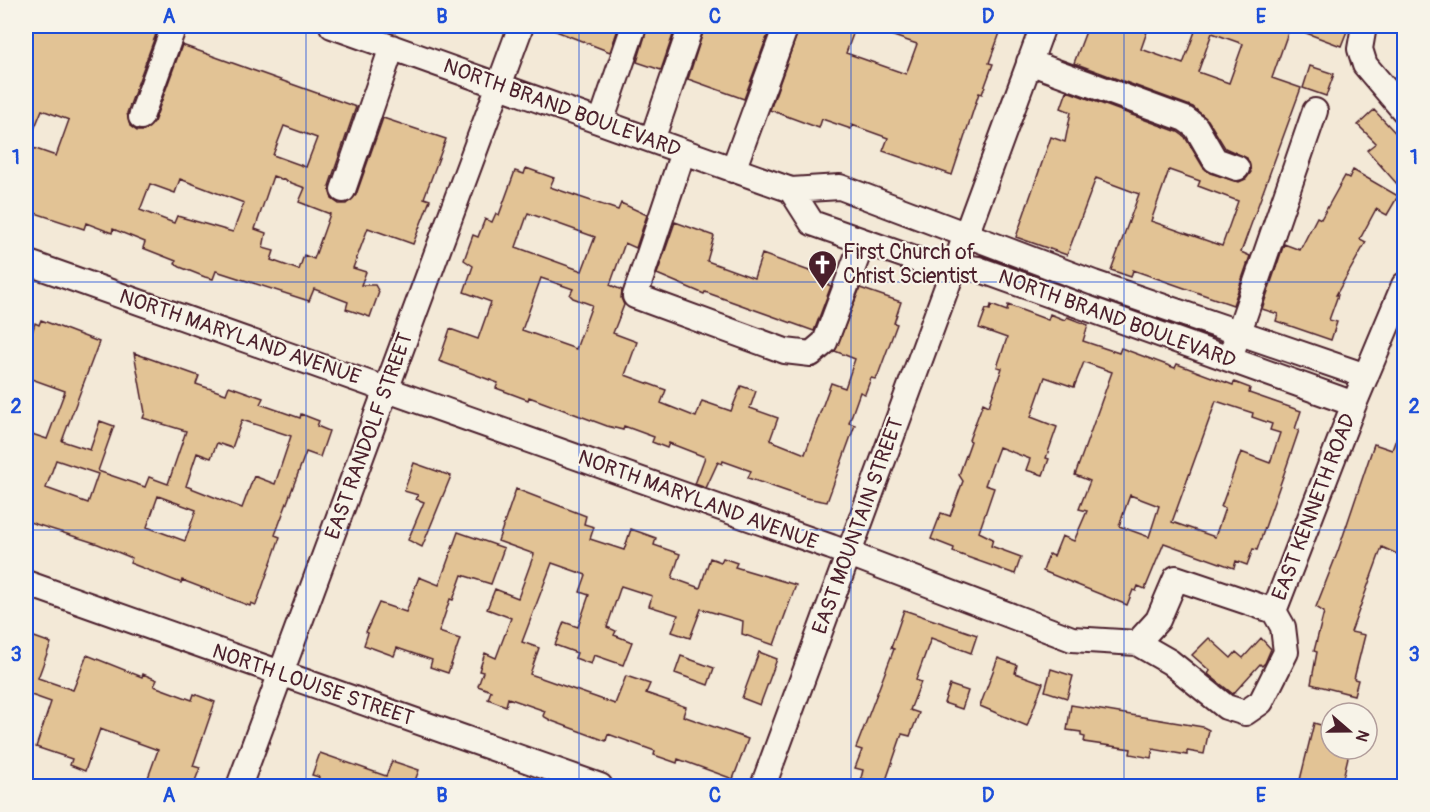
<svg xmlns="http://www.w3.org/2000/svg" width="1430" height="812" viewBox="0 0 1430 812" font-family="Pangolin,sans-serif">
  <rect width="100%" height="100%" fill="#f3e9d7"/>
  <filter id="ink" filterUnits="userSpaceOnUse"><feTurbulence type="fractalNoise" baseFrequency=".0167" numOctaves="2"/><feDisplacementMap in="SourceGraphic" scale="12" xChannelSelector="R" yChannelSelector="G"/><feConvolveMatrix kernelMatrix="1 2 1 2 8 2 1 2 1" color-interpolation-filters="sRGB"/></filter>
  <g filter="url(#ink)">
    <!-- building -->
    <path fill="#e2c395" stroke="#4a1f2b" stroke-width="1.5" fill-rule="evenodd" d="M33 26H132L156 34 127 113 130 126 137 131H144L154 122 182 45 356 107 329 186 332 199 339 204H346L356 195 383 118 446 139 424 198 430 200 413 244 368 228 353 268 366 272 361 285H375L379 292 370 317 346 309 348 302 314 289 309 301 216 271 213 279 205 277 180 267 175 264 176 261 143 248 145 242 113 229 112 233 86 223 84 229 26 210V170L33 148 56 156 69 120 42 110 26 149V47ZM284 126 317 138 306 167 273 155ZM273 176 305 188 299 202 330 214 314 259 304 255 299 270 271 260 274 251 263 248 266 233 255 229ZM180 179 244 203 233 232 177 216 174 223 140 210 150 184 175 193Z
      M543 26H619L610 52Z
      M648 26H676L661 70 637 62Z
      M705 26H771L744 99 688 79Z
      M800 26H856L846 53 906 74 917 44 870 28 871 26H987L1001 30 989 63 993 64 982 94 979 93 952 175 883 151 888 138 852 125 851 129 822 119 819 128 770 110Z
      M1088 26H1149L1141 49 1183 64 1197 26H1349L1341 46 1290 27 1272 78 1301 88 1241 252 1250 256 1233 305 1133 270 1131 277 1111 270 1139 194 1096 178 1067 255 1016 237 1051 137 1065 142 1071 112 1061 108 1067 91 1178 132 1185 137 1203 167 1210 173 1239 182 1246 179 1251 172 1247 158 1225 148 1208 120 1193 107 1074 63ZM1212 33 1243 44 1229 83 1198 72ZM1169 170 1200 181 1198 186 1238 201 1222 246 1151 221Z
      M1310 66 1334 74 1326 96 1303 88Z
      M1374 110 1404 142V177L1397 184 1367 150 1376 143 1358 125Z
      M526 168 554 178 550 187 618 210 621 203 647 215 636 248 625 243 610 285 622 290 621 298 624 305 613 333 637 342 625 375 666 390 661 403 696 417 702 401 731 411 741 386 756 391 750 408 778 418 770 440 805 454 831 383 845 388 855 359 835 351 860 288 901 302 894 323 897 324 878 375 875 379 871 378 865 394 860 392 849 423 855 425 827 502 806 498 748 478 751 471 723 461 722 464 718 462 706 488 695 484 705 457 669 443 667 448 652 442 654 437 624 426 623 430 607 426 529 397 528 400 496 388 498 383 439 361 450 329 478 339 491 302 464 292 473 266 464 260 473 235 478 237 485 219 492 222 496 213 499 215 515 171 524 174ZM528 213 595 237 582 271 516 247ZM541 278 573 289 570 295 573 298 592 305 576 349 522 330Z
      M1353 170 1398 196 1387 215 1376 209 1360 239 1366 242 1336 295H1338L1329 320 1337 322 1331 340 1276 321 1278 314 1262 309 1284 244 1300 250 1317 217 1321 219 1345 176 1349 178Z
      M675 222 714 236 707 261 754 278 762 254 826 277 824 283 831 286 814 331 705 292 704 294 657 274Z
      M991 305 1007 311 1008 305 1048 320 1050 314 1065 320 1067 317 1088 325 1083 341 1119 353 1121 348 1175 368 1177 364 1233 385 1234 382 1250 388 1249 393 1301 411 1295 429 1299 430 1286 468 1257 550 1253 549 1247 565 1236 561 1234 568 1164 543 1145 589 1138 586 1136 591 1133 590 1127 605 1043 571 1049 554 1054 556 1062 536 1074 541 1087 511 1079 509 1090 481 1075 475 1112 372 1084 362 1074 387 1045 377 1031 417 1057 427 1046 458 1049 459 1043 475 1026 470 1030 459 999 447 985 485 994 488 979 532 993 539 991 546 1021 557 1015 574 953 552 954 548 931 539 941 513 950 516 963 481 959 475 971 441 969 440 983 403 989 406 1002 368 997 367 1007 338 979 328 986 309 990 310ZM1216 401 1253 413 1252 417 1272 424 1270 430 1280 433 1270 463 1241 452 1221 507 1225 508 1215 537 1172 522ZM1130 495 1159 506 1149 537 1119 526Z
      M41 320 99 342 62 441 90 450 100 421 114 426 98 471 145 487 149 477 168 484 186 431 143 418 145 413 134 353 199 376 196 384 226 394 229 386 263 398 260 404 300 418 301 414 319 421 317 426 329 431 320 457 306 452 275 535 280 537 256 605 251 603 250 606 182 580 181 583 130 563 132 558 98 544 26 521V432L47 439 65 391 26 377V330L32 333 35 323 39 325ZM242 420 291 436 275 484 254 476 242 508 186 486 197 453 211 458 217 443 232 448ZM56 460 98 474 88 503 46 488ZM158 496 196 510 185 541 147 527Z
      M1403 420 1404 481 1400 492 1404 494V536L1397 554 1382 547 1351 632 1365 635 1354 679 1358 680 1354 695 1311 684 1317 652 1314 651 1324 612 1316 607 1338 551 1374 444 1392 450Z
      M414 463 451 476 422 547 408 540 424 502 416 499 418 495 404 491Z
      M516 489 586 516 584 524 594 527 590 539 624 550 631 529 656 538 654 545 680 554 672 578 700 588 710 558 721 562 723 558 737 563 735 567 796 585 774 645 742 634 743 621 701 609 690 638 672 632 678 615 649 606 652 596 621 586 607 627 616 631 614 635 632 642 623 665 594 655 591 664 575 658 577 653 555 645 564 622 578 627 589 595 580 592 586 575 552 563 522 642 539 648 530 674 615 704 626 676 650 684 646 693 686 707 683 716 748 739 733 779 678 759 677 763 654 755 655 751 608 734 606 741 552 721 543 716 545 711 508 698 506 706 488 699 491 691 478 686 483 672 479 671 485 653 496 658 511 618 487 609 495 589 518 598 534 554 498 541Z
      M458 532 504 548 491 584 462 575 453 600 450 599 439 632 460 639 448 673 430 667 432 660 397 648 394 656 364 645 368 633 366 632 379 603 406 612 419 577 439 585Z
      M904 610 977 635 971 653 931 638 916 680 921 682 910 710 919 713 910 736 902 734 884 786 861 778 863 770 855 768 862 750 856 748 894 649 891 648Z
      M26 634 51 643 38 678 73 690 87 655 142 677 143 674 157 680 154 686 192 700 194 694 215 702 193 766 200 768 193 786H145L158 750 100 729 85 771 70 765 72 759 36 747 51 702 31 695 26 706Z
      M1209 638 1231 658 1236 652 1243 658 1261 638 1271 649 1265 663 1262 666 1260 664 1233 694 1208 674 1210 671 1192 655Z
      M759 652 777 659 760 705 742 698Z
      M681 656 714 668 708 685 675 673Z
      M998 658 1017 665 1015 673 1043 683 1027 726 980 706Z
      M1051 669 1073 676 1067 698 1045 691Z
      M950 685 968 691 962 709 944 703Z
      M1071 705 1203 727 1209 730 1204 754 1187 751V755L1153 749 1151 758 1130 754 1131 749 1084 742 1085 737 1081 736V732L1067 730Z
      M1314 723 1331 728V749H1350L1341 786 1299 784Z
      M320 753 386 776 392 761 419 770 413 786H316L319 777 312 775Z"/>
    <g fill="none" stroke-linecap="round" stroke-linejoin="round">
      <defs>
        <path id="minor" d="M332 26 791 190 840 187 1094 283 1366 376
          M1364 26 1360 49 1365 65 1404 111
          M1029 62 1185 119 1196 127 1215 160 1237 168
          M141 117 174 26
          M601 122 634 26
          M652 140 691 26
          M683 152 635 296 785 351 811 354 825 342 863 241
          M733 170 786 26
          M343 190 392 47
          M791 190 812 223 923 262 978 269 1354 404
          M26 262 831 547 1072 639 1137 643 1170 662 1226 707 1245 713 1261 702 1286 652 1283 627 1274 611
          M1233 349 1315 111
          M26 583 600 786
          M1274 611 1354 404 1404 285
          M1137 643 1158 620 1176 578 1274 611
          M239 786 521 26
          M763 786 1043 26"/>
      </defs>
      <!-- minor casing -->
      <use href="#minor" stroke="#4a1f2b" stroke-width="28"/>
      <!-- minor -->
      <use href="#minor" stroke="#f7f3e8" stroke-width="24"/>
    </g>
  </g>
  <!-- grid -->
  <path fill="none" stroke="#1d4ed8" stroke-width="1.5" stroke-opacity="0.55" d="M306 26V786M579 26V786M851 26V786M1124 26V786M26 282H1404M26 530H1404"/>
  <!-- icons -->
  <defs>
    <symbol id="church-pin" viewBox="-11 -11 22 30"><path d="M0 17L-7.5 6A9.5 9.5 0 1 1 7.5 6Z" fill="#4a1f2b" stroke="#f7f3e8"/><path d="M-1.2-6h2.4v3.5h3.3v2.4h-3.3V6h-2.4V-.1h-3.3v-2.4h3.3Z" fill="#fff"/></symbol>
  </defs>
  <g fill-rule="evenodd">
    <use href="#church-pin" x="806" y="248" width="33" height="45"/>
  </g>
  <g text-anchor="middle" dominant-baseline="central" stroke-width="4.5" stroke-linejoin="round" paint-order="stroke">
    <!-- street labels -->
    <g font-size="21" fill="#4a1f2b" stroke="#f7f3e8">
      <text transform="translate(562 108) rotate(20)">NORTH BRAND BOULEVARD</text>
      <text transform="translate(1117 319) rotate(20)">NORTH BRAND BOULEVARD</text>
      <text transform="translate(240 337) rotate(19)">NORTH MARYLAND AVENUE</text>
      <text transform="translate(369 436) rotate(-70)">EAST RANDOLF STREET</text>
      <text transform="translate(698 500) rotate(20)">NORTH MARYLAND AVENUE</text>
      <text transform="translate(1314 507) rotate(-69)">EAST KENNETH ROAD</text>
      <text transform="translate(858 526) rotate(-70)">EAST MOUNTAIN STREET</text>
      <text transform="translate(313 685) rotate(19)">NORTH LOUISE STREET</text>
    </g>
    <!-- poi labels -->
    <g font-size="21" fill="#4a1f2b" stroke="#f7f3e8" text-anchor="start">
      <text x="843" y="252">First Church of<tspan x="843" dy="24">Christ Scientist</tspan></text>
    </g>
  </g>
  <!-- margin -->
  <rect width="1430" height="812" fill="none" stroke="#f7f3e8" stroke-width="66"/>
  <!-- north arrow -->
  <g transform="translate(1349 731) rotate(110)"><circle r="28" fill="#f7f3e8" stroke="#b29e9c" stroke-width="1.5"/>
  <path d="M0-4.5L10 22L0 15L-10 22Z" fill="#4a1f2b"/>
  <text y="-9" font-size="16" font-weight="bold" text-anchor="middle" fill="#4a1f2b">N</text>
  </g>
  <rect x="33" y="33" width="1364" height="746" fill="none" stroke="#1d4ed8" stroke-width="2"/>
  <g font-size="20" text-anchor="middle" font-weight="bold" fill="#1d4ed8">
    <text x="169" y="23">A</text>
    <text x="442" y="23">B</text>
    <text x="715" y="23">C</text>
    <text x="988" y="23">D</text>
    <text x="1261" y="23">E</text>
    <text x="16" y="164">1</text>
    <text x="1414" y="164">1</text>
    <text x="16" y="413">2</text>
    <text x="1414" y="413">2</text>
    <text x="16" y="661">3</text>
    <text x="1414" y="661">3</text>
    <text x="169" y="802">A</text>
    <text x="442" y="802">B</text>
    <text x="715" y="802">C</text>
    <text x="988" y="802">D</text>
    <text x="1261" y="802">E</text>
  </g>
</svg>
